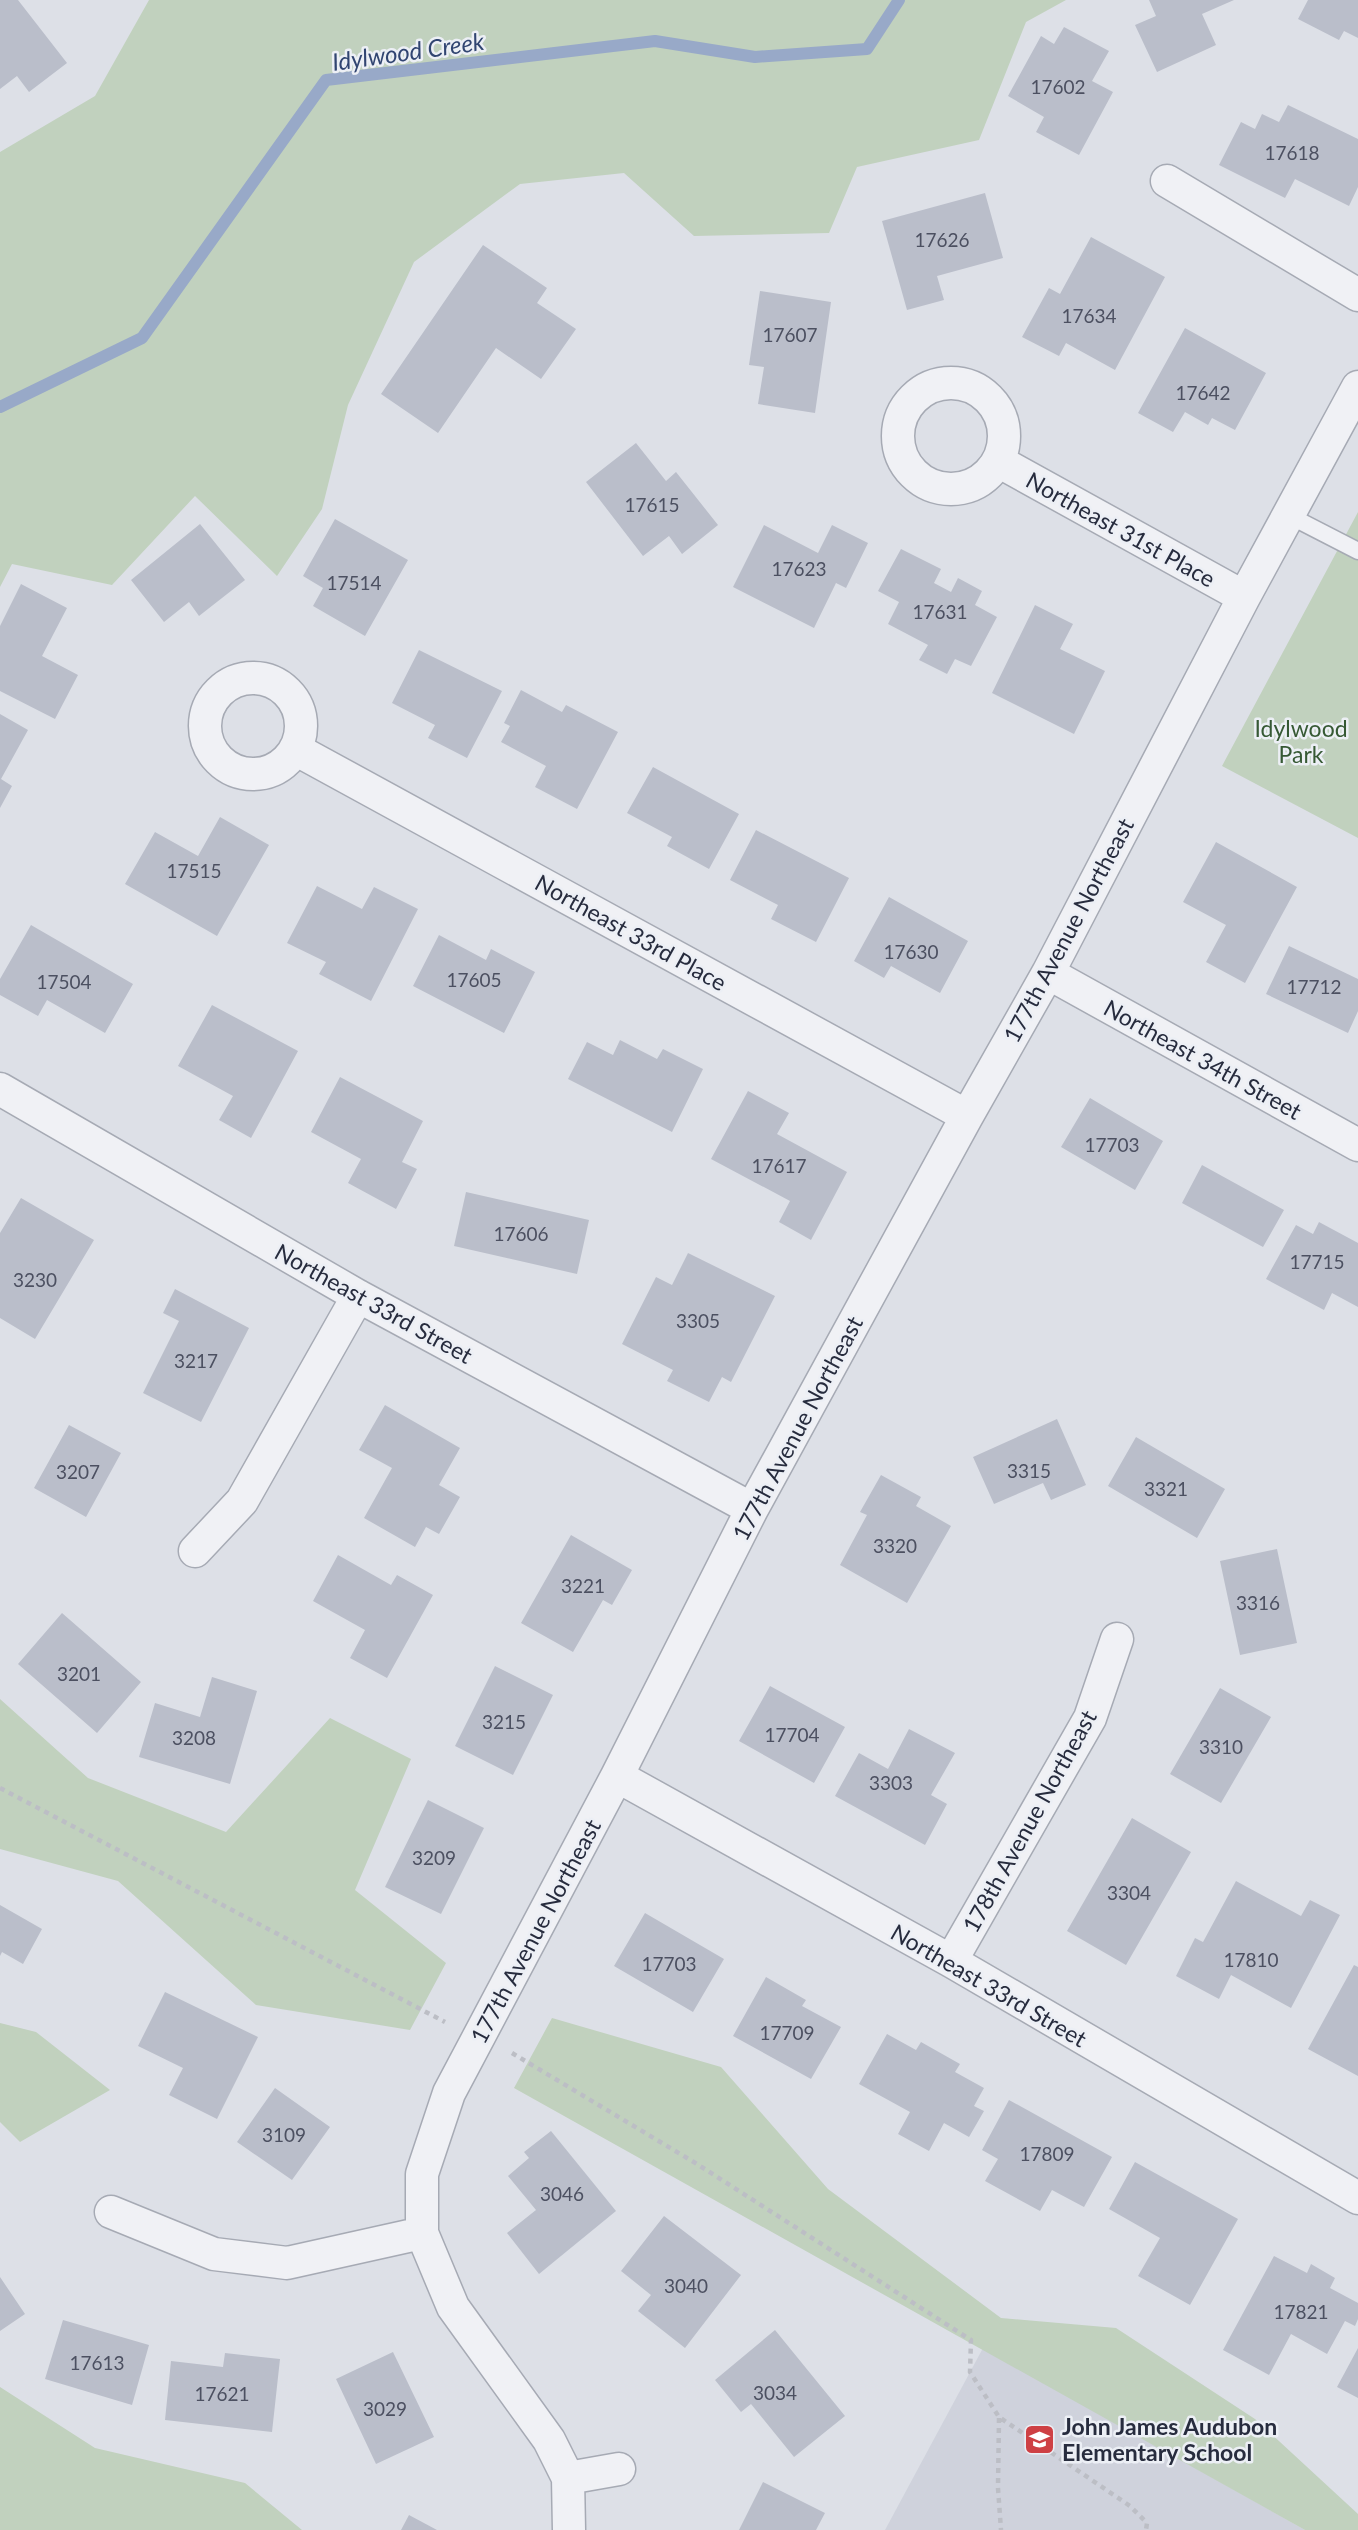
<svg xmlns="http://www.w3.org/2000/svg" width="1358" height="2530" viewBox="0 0 1358 2530" font-family="Lato,sans-serif">
  <rect width="100%" height="100%" fill="#dde0e7"/>
  <!-- built -->
  <path fill="#cfd2dc" d="M983 2348 1305 2530H885Z"/>
  <!-- green -->
  <path fill="#c1d1be" d="M149 0H1066L1026 22 979 140 857 167 829 233 694 236 624 173 520 184 414 262 348 405 322 509 277 576 195 496 112 585 12 564 0 587V152L95 96Z
    M1358 512V838L1222 766Z
    M0 1699 88 1778 226 1832 330 1718 411 1759 355 1890 446 1963 410 2030 256 2005 118 1881 0 1849Z
    M552 2018 721 2067 828 2189 1001 2318 1116 2328 1255 2419 1358 2514V2530H1305L514 2088Z
    M0 2023 36 2032 110 2090 20 2142 0 2122Z
    M0 2387 95 2448 245 2483 302 2530H0Z"/>
  <g fill="none" stroke-linecap="round" stroke-linejoin="round">
    <!-- stream -->
    <path stroke="#98a9c8" stroke-width="12" d="M0 407 142 338 326 80 655 41 755 57 867 49 899 0"/>
  </g>
  <!-- building -->
  <path fill="#babeca" d="M0 0H18L67 63 29 92 17 76 0 89Z
    M1149 0H1234L1202 14 1216 45 1157 72 1135 25 1156 16Z
    M1308 0H1358V38L1344 31 1339 40 1298 19Z
    M1064 27 1109 51 1092 81 1113 92 1079 155 1036 132 1044 117 1008 96 1041 36 1054 44Z
    M1288 105 1358 139V187L1349 206 1295 179 1285 198 1219 165 1241 122 1255 129 1262 114 1279 122Z
    M985 193 1003 258 937 276 944 300 907 310 882 221Z
    M1091 237 1165 277 1115 370 1066 343 1059 356 1022 337 1049 288 1060 294Z
    M483 245 547 288 537 303 576 329 541 379 496 348 438 433 381 394Z
    M760 291 831 302 815 413 758 404 764 367 749 365Z
    M1185 328 1266 373 1235 430 1212 418 1208 425 1185 412 1173 432 1138 413Z
    M636 443 666 481 676 472 718 525 682 554 669 536 643 556 586 482Z
    M335 519 408 560 365 636 313 606 323 588 303 576Z
    M200 524 245 580 199 616 189 602 164 622 131 580Z
    M764 525 818 553 832 525 868 543 846 588 836 583 814 628 733 587Z
    M901 549 941 569 934 583 951 592 958 578 982 591 975 605 997 617 971 666 955 659 947 674 919 660 928 645 888 624 899 602 878 591Z
    M21 584 67 608 42 656 78 675 55 719 0 691V626Z
    M1035 605 1073 624 1060 649 1105 671 1074 734 992 693Z
    M419 650 502 691 467 758 428 738 435 725 392 703Z
    M521 690 562 712 566 705 618 732 577 809 535 787 546 766 501 742 510 726 504 723Z
    M0 714 28 730 1 779 12 786 0 808Z
    M653 767 739 814 709 869 667 846 672 837 627 813Z
    M220 817 269 845 217 936 125 884 155 832 198 856Z
    M756 830 849 878 816 942 771 919 778 905 730 880Z
    M1216 842 1297 887 1245 983 1206 962 1226 925 1183 902Z
    M317 886 362 909 374 887 418 909 371 1001 319 974 326 962 287 943Z
    M889 897 968 941 940 993 891 966 884 978 854 961Z
    M31 925 133 984 105 1033 47 1000 38 1016 0 995V979Z
    M439 935 486 960 491 949 535 972 504 1033 413 986Z
    M1289 946 1358 979V1011L1348 1033 1266 994Z
    M212 1005 298 1051 251 1138 219 1120 233 1096 178 1066Z
    M620 1040 657 1059 663 1049 703 1069 672 1132 568 1079 587 1042 613 1055Z
    M340 1077 423 1121 402 1162 417 1169 396 1209 348 1183 361 1159 311 1132Z
    M748 1091 789 1113 777 1134 847 1172 811 1240 779 1222 790 1201 711 1159Z
    M1090 1098 1163 1141 1135 1190 1061 1147Z
    M1202 1165 1284 1210 1263 1247 1182 1203Z
    M466 1192 589 1220 577 1274 454 1246Z
    M21 1198 94 1240 35 1339 0 1318V1233Z
    M1319 1222 1358 1243V1307L1332 1293 1324 1310 1266 1279 1296 1225 1313 1234Z
    M688 1253 775 1296 731 1382 722 1377 709 1402 667 1381 673 1370 622 1344 656 1277 672 1285Z
    M175 1289 249 1328 201 1422 143 1393 179 1321 163 1313Z
    M385 1405 460 1448 439 1485 460 1497 439 1534 426 1527 415 1547 364 1518 392 1468 359 1450Z
    M1057 1419 1086 1485 1051 1500 1043 1483 994 1504 973 1457Z
    M69 1425 121 1453 86 1517 34 1488Z
    M1136 1437 1225 1489 1197 1538 1108 1486Z
    M881 1475 921 1497 916 1506 951 1526 907 1603 840 1565 867 1515 860 1512Z
    M571 1535 632 1570 612 1605 603 1600 573 1652 521 1623Z
    M1277 1549 1297 1643 1240 1655 1220 1561Z
    M338 1555 391 1585 397 1575 433 1595 387 1678 350 1658 365 1630 313 1601Z
    M62 1613 141 1682 97 1733 18 1664Z
    M495 1666 553 1695 513 1775 455 1746Z
    M212 1677 257 1691 230 1784 139 1757 155 1703 200 1717Z
    M770 1686 845 1727 814 1783 739 1741Z
    M1220 1688 1271 1717 1221 1803 1170 1774Z
    M909 1729 955 1753 931 1795 947 1804 925 1845 835 1796 859 1753 888 1769Z
    M428 1800 484 1828 441 1914 385 1887Z
    M1132 1818 1191 1852 1126 1965 1067 1931Z
    M1236 1881 1301 1916 1310 1900 1340 1915 1291 2008 1231 1975 1219 1999 1176 1976 1195 1938 1203 1942Z
    M0 1905 42 1929 23 1964 2 1952 0 1956Z
    M645 1913 724 1959 693 2012 614 1966Z
    M1354 1965 1358 1967V2076L1308 2049Z
    M766 1977 806 2000 802 2006 841 2027 811 2079 733 2036Z
    M165 1992 258 2037 217 2119 169 2095 183 2068 138 2046Z
    M887 2034 916 2050 921 2042 960 2064 955 2072 984 2088 974 2106 984 2111 969 2137 944 2123 929 2151 898 2134 910 2112 859 2084Z
    M275 2088 330 2127 292 2180 237 2142Z
    M1009 2100 1112 2157 1084 2207 1052 2190 1040 2211 985 2181 998 2159 982 2150Z
    M551 2131 616 2211 539 2274 507 2233 536 2210 508 2176 529 2158 524 2152Z
    M1135 2162 1238 2219 1190 2305 1138 2276 1160 2238 1109 2209Z
    M664 2216 741 2275 685 2348 638 2311 651 2295 621 2271Z
    M1274 2256 1307 2273 1311 2264 1335 2278 1330 2288 1358 2303V2319L1355 2326 1345 2321 1327 2354 1291 2334 1269 2375 1223 2350Z
    M0 2277 25 2314 0 2331Z
    M63 2320 149 2345 132 2405 45 2379Z
    M775 2330 845 2416 794 2457 751 2404 741 2412 715 2380Z
    M1358 2348V2398L1337 2387Z
    M393 2352 434 2437 376 2464 336 2379Z
    M225 2353 280 2359 272 2432 165 2420 171 2361 223 2367Z
    M763 2482 825 2513 816 2530H739Z
    M409 2515 437 2530H401Z"/>
  <g fill="none" stroke-linecap="round" stroke-linejoin="round">
    <defs>
      <path id="service" d="M1288 515 1358 551"/>
      <path id="minor" d="M1167 181 1358 295
        M898 436a53 53 0 1 1 106 0a53 53 0 1 1-106 0Z
        M998 461 1244 597
        M205 726a48 48 0 1 1 96 0a48 48 0 1 1-96 0Z
        M295 749 967 1116
        M1048 973 1358 1145
        M0 1089 358 1296 752 1509
        M195 1551 242 1501 358 1296
        M617 1776 951 1961 1358 2198
        M951 1961 1090 1718 1117 1639
        M111 2212 214 2254 287 2263 422 2233
        M568 2478 619 2469
        M569 2530 568 2478 549 2440 453 2307 422 2233V2174L449 2093 617 1776 752 1509 967 1116 1048 973 1244 597 1358 387"/>
    </defs>
    <!-- service casing -->
    <use href="#service" stroke="#a6aab4" stroke-width="19"/>
    <!-- minor casing -->
    <use href="#minor" stroke="#a6aab4" stroke-width="35"/>
    <!-- path -->
    <path stroke="#bcbec5" stroke-width="4.5" stroke-dasharray="5 5" stroke-linecap="butt" d="M0 1788 445 2022
      M512 2053 697 2164 971 2340 970 2372 999 2417 1130 2506 1147 2523 1146 2530
      M999 2418 998 2488 1001 2530"/>
    <!-- service -->
    <use href="#service" stroke="#f0f1f5" stroke-width="16"/>
    <!-- minor -->
    <use href="#minor" stroke="#f0f1f5" stroke-width="32"/>
  </g>
  <!-- icons -->
  <defs>
    <symbol id="school-square" viewBox="-11 -11 22 22"><rect x="-9" y="-9" width="18" height="18" rx="4" fill="#ce4044" stroke="#eceff5"/><path d="M0-5L7-2L0 1L-7-2ZM-4 1L0 2.5L4 1V4Q0 6-4 4Z" fill="#fff"/></symbol>
  </defs>
  <g fill-rule="evenodd">
    <use href="#school-square" x="1022" y="2422" width="35" height="35"/>
  </g>
  <g text-anchor="middle" dominant-baseline="central" stroke-width="5" stroke-linejoin="round" paint-order="stroke">
    <!-- number labels -->
    <g font-size="19" fill="#4c5061">
      <text x="1058" y="86">17602</text>
      <text x="1292" y="152">17618</text>
      <text x="942" y="239">17626</text>
      <text x="1089" y="315">17634</text>
      <text x="790" y="334">17607</text>
      <text x="1203" y="392">17642</text>
      <text x="652" y="504">17615</text>
      <text x="799" y="568">17623</text>
      <text x="354" y="582">17514</text>
      <text x="940" y="611">17631</text>
      <text x="194" y="870">17515</text>
      <text x="911" y="951">17630</text>
      <text x="474" y="979">17605</text>
      <text x="64" y="981">17504</text>
      <text x="1314" y="986">17712</text>
      <text x="1112" y="1144">17703</text>
      <text x="779" y="1165">17617</text>
      <text x="521" y="1233">17606</text>
      <text x="1317" y="1261">17715</text>
      <text x="35" y="1279">3230</text>
      <text x="698" y="1320">3305</text>
      <text x="196" y="1360">3217</text>
      <text x="1029" y="1470">3315</text>
      <text x="78" y="1471">3207</text>
      <text x="1166" y="1488">3321</text>
      <text x="895" y="1545">3320</text>
      <text x="583" y="1585">3221</text>
      <text x="1258" y="1602">3316</text>
      <text x="79" y="1673">3201</text>
      <text x="504" y="1721">3215</text>
      <text x="792" y="1734">17704</text>
      <text x="194" y="1737">3208</text>
      <text x="1221" y="1746">3310</text>
      <text x="891" y="1782">3303</text>
      <text x="434" y="1857">3209</text>
      <text x="1129" y="1892">3304</text>
      <text x="1251" y="1959">17810</text>
      <text x="669" y="1963">17703</text>
      <text x="787" y="2032">17709</text>
      <text x="284" y="2134">3109</text>
      <text x="1047" y="2153">17809</text>
      <text x="562" y="2193">3046</text>
      <text x="686" y="2285">3040</text>
      <text x="1301" y="2311">17821</text>
      <text x="97" y="2362">17613</text>
      <text x="775" y="2392">3034</text>
      <text x="222" y="2393">17621</text>
      <text x="385" y="2408">3029</text>
    </g>
    <!-- street labels -->
    <g font-size="23" fill="#272c3e" stroke="#eceff5">
      <text transform="translate(1121 529) rotate(29)">Northeast 31st Place</text>
      <text transform="translate(1068 930) rotate(-62)">177th Avenue Northeast</text>
      <text transform="translate(631 932) rotate(29)">Northeast 33rd Place</text>
      <text transform="translate(1203 1059) rotate(29)">Northeast 34th Street</text>
      <text transform="translate(374 1303) rotate(29)">Northeast 33rd Street</text>
      <text transform="translate(797 1428) rotate(-62)">177th Avenue Northeast</text>
      <text transform="translate(1029 1821) rotate(-61)">178th Avenue Northeast</text>
      <text transform="translate(535 1931) rotate(-62)">177th Avenue Northeast</text>
      <text transform="translate(989 1985) rotate(30)">Northeast 33rd Street</text>
    </g>
    <!-- park labels -->
    <g font-size="23" fill="#365934" stroke="#eceff5">
      <text x="1301" y="728">Idylwood<tspan x="1301" dy="26">Park</tspan></text>
    </g>
    <!-- poi labels -->
    <g font-size="23" font-weight="bold" fill="#272c3e" stroke="#eceff5" text-anchor="start">
      <text x="1062" y="2426">John James Audubon<tspan x="1062" dy="26">Elementary School</tspan></text>
    </g>
    <!-- water labels -->
    <g font-size="24" font-style="italic" fill="#314571" stroke="#eceff5">
      <text transform="translate(408 51) rotate(-8)">Idylwood Creek</text>
    </g>
  </g>
</svg>
